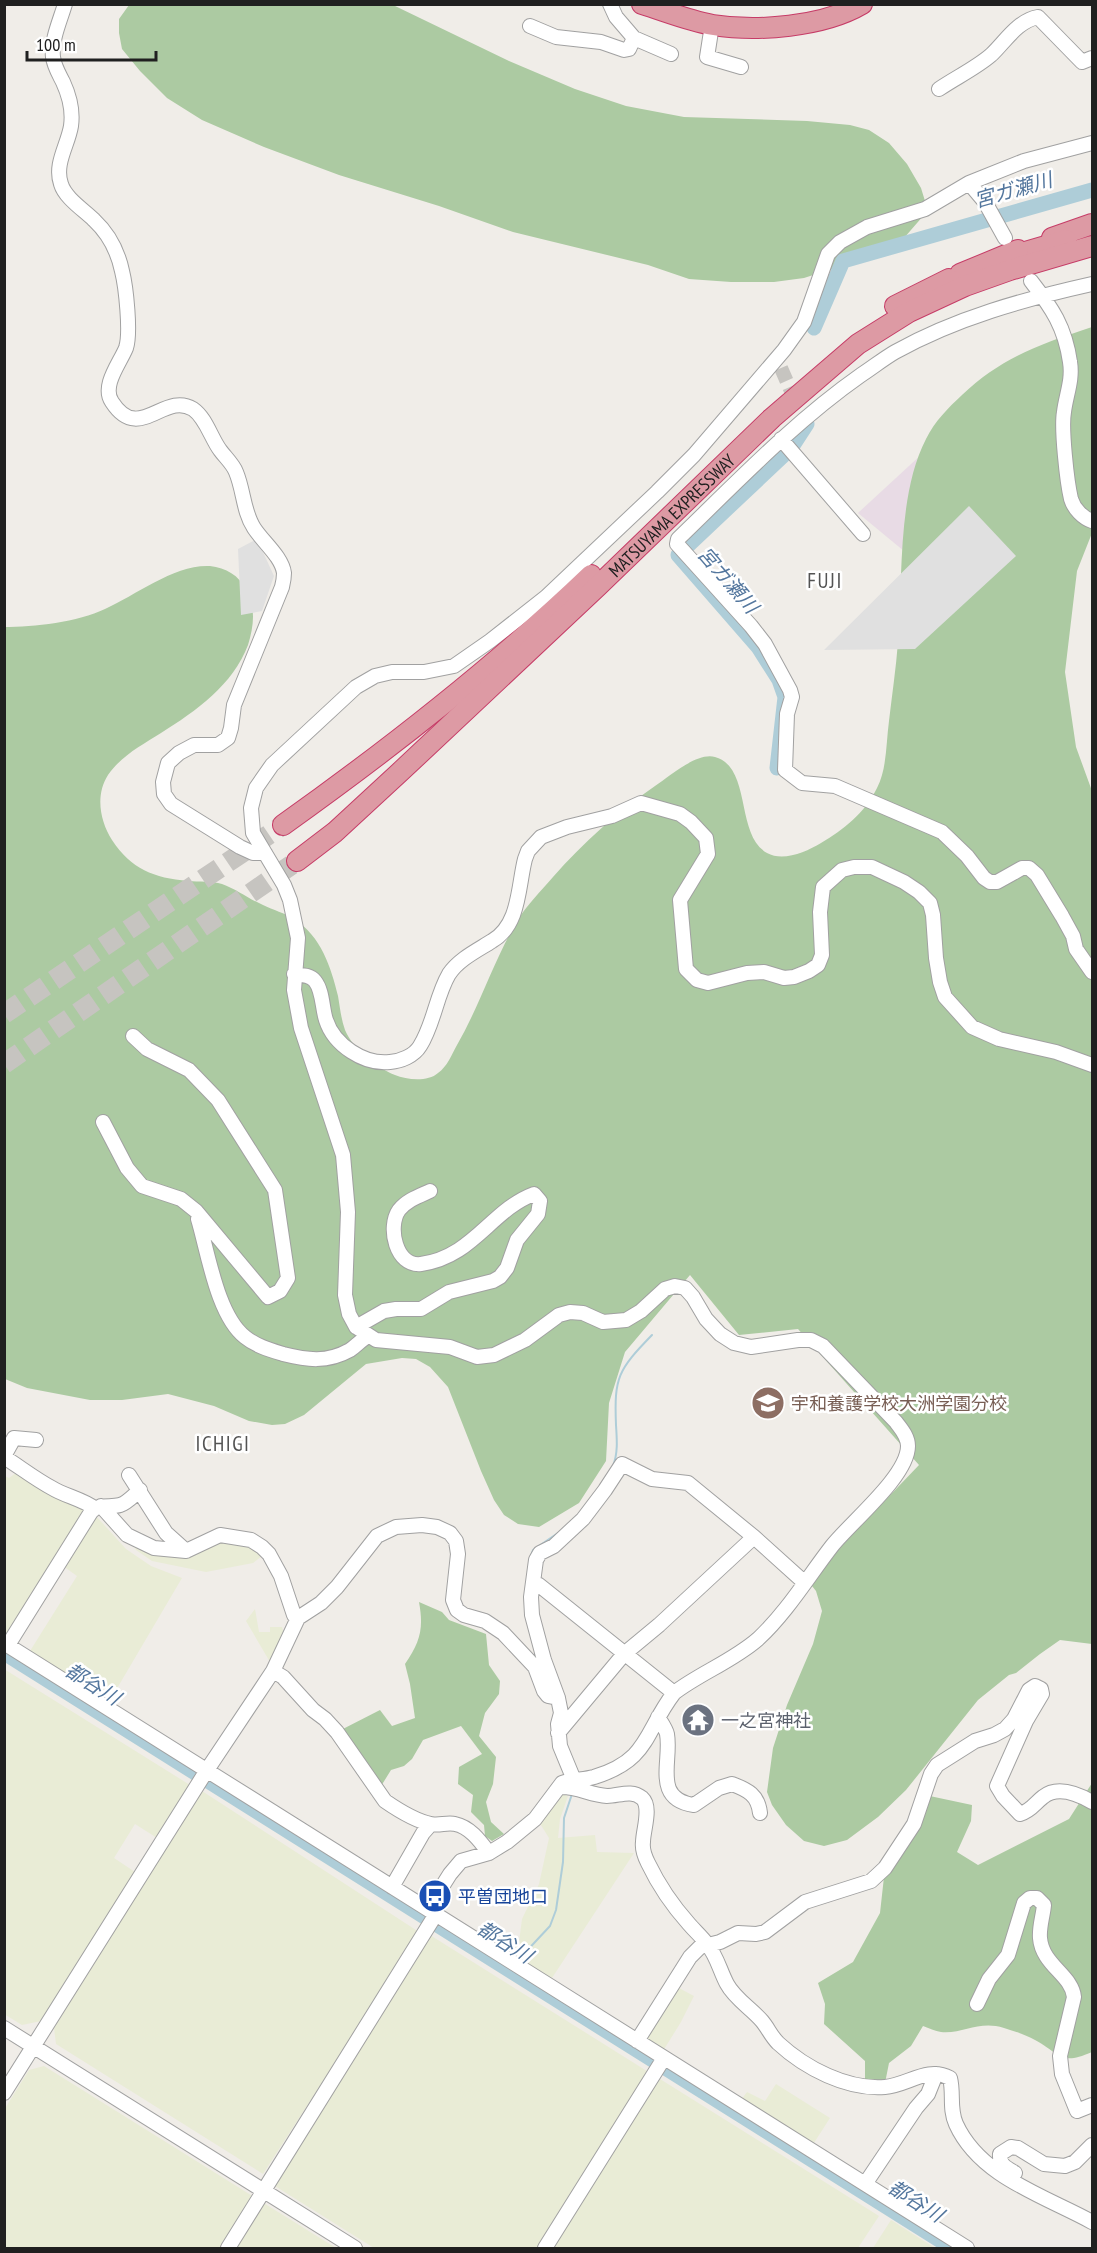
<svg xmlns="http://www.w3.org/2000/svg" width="1097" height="2253" viewBox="0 0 1097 2253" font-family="'PT Sans Narrow','Noto Sans JP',sans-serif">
  <rect width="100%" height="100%" fill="#f0ede8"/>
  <!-- industrial -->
  <path fill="#e8dbe5" d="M948 430 910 556 858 513Z"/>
  <!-- farmland -->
  <path fill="#e9ecd6" d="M20 1470 86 1507 11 1633 5 1636V1476L9 1478Z
    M96 1516 126 1549 151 1566 182 1578 109 1702 30 1651 77 1576 63 1566Z
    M223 1541H238L259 1550 262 1556 253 1563 206 1572 152 1561 136 1550 132 1543 140 1546Z
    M255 1609 259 1632H270V1627H282L284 1634 270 1662 246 1621Z
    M4 1669 190 1785 157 1838 135 1824 114 1858 135 1872 41 2021 22 2025 4 2014Z
    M202 1791 419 1932 263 2174 56 2044 54 2028Z
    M561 1794 568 1796 560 1819 558 1838 595 1835 597 1852 634 1853 550 1981 507 1954 519 1942 522 1919 539 1884 549 1838 539 1822Z
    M430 1935 650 2073 539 2248H374L275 2186Z
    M677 1987 694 1996 681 2022 663 2051 646 2039Z
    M44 2066 336 2248H5L4 2110 29 2070Z
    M660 2079 879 2216 858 2248H552Z
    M776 2084 830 2118 812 2146 741 2100 747 2092 765 2101Z
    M891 2220 935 2248H873Z"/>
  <!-- forest -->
  <path fill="#accaa2" d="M129 5H393L509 61 575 89 626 106 684 117 807 121 850 125 869 130 889 143 907 164 921 188 925 201 924 215 904 238 892 247 878 254 804 278 774 282H731L689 279 648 265 513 232 439 206 339 175 264 147 202 120 167 98 140 71 122 49 119 33V19Z
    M1092 327V533L1077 571 1065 672 1076 747 1092 791V1644L1060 1640 1040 1654 1016 1673 1009 1675 978 1700 906 1790 878 1817 847 1840 824 1846 804 1841 786 1825 772 1805 767 1792 773 1748 787 1705 813 1644 822 1611 816 1591 808 1581 919 1465 798 1329 739 1335 690 1275 625 1352 609 1403 606 1461 579 1503 539 1527 518 1524 504 1515 494 1500 481 1471 448 1387 430 1367 416 1359 402 1358 366 1364 304 1415 285 1424 272 1425 249 1421 214 1406 168 1394 122 1400H90L27 1388 5 1379 4 627C34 627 78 622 105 609 136 595 175 564 210 566 226 568 239 575 246 590 256 608 254 625 248 645 233 685 196 711 161 733 142 745 121 756 108 775 95 795 100 821 112 840 131 869 154 878 188 881 199 882 212 881 222 884 236 889 249 899 263 905 273 910 285 913 294 919 321 936 331 967 338 996 340 1007 341 1019 345 1030 353 1049 375 1067 395 1075 407 1080 428 1082 438 1073 447 1067 452 1054 457 1045 480 1005 494 960 517 921 527 905 541 891 553 877 584 842 617 812 655 786 670 776 697 752 715 757 752 767 735 835 767 853 783 862 806 852 821 843 843 830 865 813 877 788 887 769 886 743 889 721 892 695 896 668 898 642 903 579 897 495 926 439 935 421 948 408 962 395 1002 357 1041 344 1092 327Z
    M419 1602 442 1612 449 1620 486 1634 489 1665 500 1681 499 1694 485 1713 479 1736 496 1757 493 1784 486 1802 491 1822 504 1834 492 1841 485 1836 484 1825 471 1812 473 1795 458 1784 459 1767 482 1754 461 1726 423 1740 412 1759 404 1766 391 1770 378 1791 337 1732 380 1710 392 1726 415 1718 410 1684 405 1664C420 1642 424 1629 419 1602Z
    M1092 1783V2052C1060 2066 1061 2054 1035 2040 1026 2035 1014 2031 1004 2028 979 2020 964 2034 941 2032 935 2031 929 2028 923 2026L911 2046 889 2063 885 2083 865 2084V2061L824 2024 825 2004 818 1983 853 1962 880 1913 885 1868 925 1795 972 1805 971 1821 957 1852 978 1865 1069 1819Z"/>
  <!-- parking -->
  <path fill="#e0e0e0" d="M969 506 1016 556 915 649 824 650Z
    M257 539 274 576 262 611 241 615 238 549Z"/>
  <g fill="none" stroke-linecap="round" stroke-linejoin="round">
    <!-- stream -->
    <path stroke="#aecdd8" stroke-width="2" d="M836 253 843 261
      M613 1466C618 1453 617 1440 616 1425 614 1377 618 1370 652 1335
      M529 1561 533 1550 558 1533
      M521 1957 550 1926 556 1910 563 1862 564 1818 572 1794"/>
    <!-- river -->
    <path stroke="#aecdd8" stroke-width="15" d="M814 328 843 261 1092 190
      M794 444 807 424
      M777 768 785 697 779 680 758 647 678 555 785 454
      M4 1653 952 2248"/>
    <!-- minor-tunnel -->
    <path stroke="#c6c4c0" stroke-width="14" stroke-dasharray="14 7" stroke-linecap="butt" d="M781 368 797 405"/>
    <!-- highway-tunnel -->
    <path stroke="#c6c4c0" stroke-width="20" stroke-dasharray="20 10" stroke-linecap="butt" d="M4 1014 283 825
      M4 1064 297 861"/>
    <defs>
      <path id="minor" d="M65 4C60 21 51 40 53 57 54 66 59 74 63 82 69 95 73 112 71 126 68 145 54 164 61 184 65 198 84 210 94 220 109 234 118 252 122 271 126 287 131 333 126 348 120 363 101 386 112 402 139 444 164 391 193 409 206 418 211 438 220 450 225 457 233 464 236 472 244 491 243 511 254 528 263 542 282 557 284 573 284 577 283 583 282 587L234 705 231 728 228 738 218 745H194L179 753 168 763 163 782 164 794 171 804 240 847 253 853H265
        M712 25 707 57 741 67
        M530 26 556 37 601 42 624 50 629 49 634 38 616 17 610 4
        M634 38 671 54
        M939 89C955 78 976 68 991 55 1005 42 1017 21 1038 17L1082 62 1092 58
        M969 183 985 202 1005 238
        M1031 281C1052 308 1065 327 1070 362 1073 380 1066 395 1064 412 1061 428 1067 482 1071 499 1074 509 1083 518 1092 521
        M1092 284C1025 299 956 318 895 352 883 359 872 368 861 375 794 422 737 482 678 539L677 544 751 626 765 644 790 690 792 697 787 714 785 770 802 783 835 786 942 832 967 856 984 878 990 882H997L1022 868H1029L1037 875 1062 916 1073 936 1076 949 1092 972
        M781 439 863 534
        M294 974C302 975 310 975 315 981 323 991 322 1008 326 1020 334 1045 364 1065 390 1062 401 1061 414 1056 420 1046 434 1024 436 996 449 974 459 959 478 950 492 941 520 925 518 886 525 859L528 851 541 837 567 827 612 816 641 803 680 814 691 822 706 838 708 854 680 900 686 969 697 980 708 983 747 973 764 972 784 978 794 977 809 971 818 965 822 955 820 912 823 887 842 870 854 867H872L904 882 919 892 930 903 933 915 936 958 940 982 945 997 972 1027 999 1039 1056 1052 1092 1065
        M103 1122 127 1168 142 1186 181 1199 196 1211 268 1297 280 1291 288 1278 275 1190 218 1100 189 1070 147 1049 133 1036
        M198 1219C208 1252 217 1315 245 1337 256 1346 270 1350 283 1354 307 1360 327 1363 350 1350 356 1346 361 1340 368 1336
        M356 1327 384 1311 396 1309H421L449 1292 493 1281 500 1277 507 1268 517 1240 538 1214 540 1201 534 1194C491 1210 473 1257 421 1264 396 1267 387 1227 399 1210 407 1200 419 1196 430 1191
        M4 1456 14 1438 36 1440
        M4 1457C20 1467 35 1479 52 1488 65 1496 82 1499 94 1508
        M129 1475 166 1533 186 1551
        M101 1506 127 1535 154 1548 186 1551 220 1535 251 1540 262 1547 269 1554 281 1576 294 1615 298 1618
        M533 1584 539 1585 674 1693
        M4 1643 967 2248
        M8 1645 91 1512C99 1503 110 1508 120 1505 127 1503 134 1495 140 1490
        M273 1671 283 1677 313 1710 325 1719 337 1732 385 1801C398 1810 416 1821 431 1824 439 1826 447 1822 455 1824 470 1827 480 1841 489 1853
        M658 1717C661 1722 666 1729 667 1734 672 1761 652 1799 694 1805L719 1788 732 1784C748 1790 758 1795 760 1813
        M558 1733 624 1654 659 1625 754 1537
        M574 1780 560 1746 558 1724 561 1713 558 1698 544 1660 532 1615 531 1597 536 1560 540 1553 554 1546 583 1519 605 1490 622 1464 652 1479 688 1483 754 1537 805 1583
        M562 1787C578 1787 591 1795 607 1796 619 1796 631 1789 642 1798 652 1807 643 1830 643 1842 642 1849 645 1857 648 1863 659 1886 672 1905 689 1924 695 1931 702 1937 707 1944 717 1956 720 1971 727 1984 735 1999 751 2008 762 2021 768 2028 771 2036 778 2043 805 2068 847 2090 885 2087 908 2085 927 2066 950 2078 954 2093 949 2109 956 2124 980 2177 1045 2196 1092 2222
        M392 1887 423 1833 431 1824
        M428 1909 450 1874 461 1861 489 1853 507 1842 535 1819 562 1783C572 1779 583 1780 594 1777 650 1760 644 1732 674 1693 700 1673 733 1661 758 1639 787 1612 808 1577 832 1546 851 1522 908 1476 908 1446 908 1436 901 1429 896 1422L823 1346 811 1340H798L751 1347 734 1343 720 1334 706 1319 693 1297 685 1288 675 1286 665 1289 641 1311 626 1320 603 1322 583 1313 570 1312 559 1315 525 1340 494 1355 477 1357 450 1347 376 1340 356 1327 349 1314 345 1295 348 1212 343 1155 301 1028 294 990 298 938 290 900 284 885 253 833 251 808 256 788 272 765 356 687 375 676 392 672H424L454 666 490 641 546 597 657 492 694 455 784 350 804 322 828 254 840 242 867 227 925 209 969 183 1024 161 1092 143
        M977 2004 989 1979 1008 1955 1024 1903 1030 1898H1037L1044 1905C1043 1916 1039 1927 1040 1938 1042 1965 1072 1975 1074 1997L1060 2056 1062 2074 1077 2111 1092 2105
        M4 2028 355 2248
        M637 2041 690 1957 700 1947 720 1942 738 1933 756 1934 765 1932 805 1902 871 1881 885 1868 914 1824 931 1774 937 1765 975 1741 994 1735 1005 1729 1014 1719 1029 1690 1035 1686 1041 1689 1042 1694 1026 1721 997 1786 1003 1796 1020 1814C1031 1811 1035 1803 1043 1797 1058 1785 1078 1794 1092 1802
        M4 2093 207 1770 273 1671 298 1618 321 1603 337 1587 377 1536 396 1527 422 1525 437 1527 450 1533 456 1541 458 1554 453 1600 457 1610 464 1615 485 1621 503 1633 535 1667 544 1691 548 1696 558 1698
        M1015 2173C1007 2168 999 2165 1000 2154L1011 2147 1018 2148 1044 2164 1065 2166 1075 2162 1092 2145
        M865 2184 916 2108 928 2094 936 2074
        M228 2248 436 1914
        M545 2248 664 2058"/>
      <g id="highway">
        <path d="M642 4C665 11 689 21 713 25 757 32 823 27 862 4"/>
        <path d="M1052 238 1092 224"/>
        <path d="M1008 257 1066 240"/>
        <path d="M960 274 1018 250"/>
        <path d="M895 306 949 279"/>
        <path d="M283 825C391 748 495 667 591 575"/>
        <path id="s1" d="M297 861 335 832 400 772 597 587 772 418 858 344 909 312 965 286 1010 270 1092 246"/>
      </g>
    </defs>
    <!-- minor casing -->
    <use href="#minor" stroke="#a1a1a1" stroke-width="16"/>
    <!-- highway casing -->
    <use href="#highway" stroke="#c63c67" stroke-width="22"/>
    <!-- minor -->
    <use href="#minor" stroke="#fff" stroke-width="14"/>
    <!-- highway -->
    <use href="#highway" stroke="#dd9aa4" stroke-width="20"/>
  </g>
  <!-- icons -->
  <defs>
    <symbol id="school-disc" viewBox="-11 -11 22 22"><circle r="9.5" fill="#8d6e63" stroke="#fff"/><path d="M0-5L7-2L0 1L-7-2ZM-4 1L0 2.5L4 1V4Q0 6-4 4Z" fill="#fff"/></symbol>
    <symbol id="temple-disc" viewBox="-11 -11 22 22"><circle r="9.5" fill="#6b7280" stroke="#fff"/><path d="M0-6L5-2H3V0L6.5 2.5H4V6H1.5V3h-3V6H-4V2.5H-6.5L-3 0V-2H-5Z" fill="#fff"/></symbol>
    <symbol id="bus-disc" viewBox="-11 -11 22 22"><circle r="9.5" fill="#1a4fb4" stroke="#fff"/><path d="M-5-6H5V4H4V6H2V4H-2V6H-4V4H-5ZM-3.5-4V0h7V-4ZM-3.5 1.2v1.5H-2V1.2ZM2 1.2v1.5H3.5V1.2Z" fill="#fff"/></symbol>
  </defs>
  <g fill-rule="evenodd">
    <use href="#school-disc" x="749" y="1384" width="38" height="38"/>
    <use href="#temple-disc" x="679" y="1701" width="38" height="38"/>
    <use href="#bus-disc" x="416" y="1877" width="38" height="38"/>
  </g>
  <g text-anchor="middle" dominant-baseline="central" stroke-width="5" stroke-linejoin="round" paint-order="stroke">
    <!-- street labels -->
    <g font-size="18" fill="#202020" stroke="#fff">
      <text stroke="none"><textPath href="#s1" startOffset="510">MATSUYAMA EXPRESSWAY</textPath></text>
    </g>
    <!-- education labels -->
    <g font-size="18" fill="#785e54" stroke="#fff" text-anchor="start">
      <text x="791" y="1403">宇和養護学校大洲学園分校</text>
    </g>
    <!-- worship labels -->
    <g font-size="18" fill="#5b616d" stroke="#fff" text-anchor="start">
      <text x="721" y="1720">一之宮神社</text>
    </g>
    <!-- transit labels -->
    <g font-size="18" fill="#164399" stroke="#fff" text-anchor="start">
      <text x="458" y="1896">平曽団地口</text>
    </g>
    <!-- water labels -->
    <g font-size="20" font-style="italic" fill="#54779e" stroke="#fff">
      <text transform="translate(1013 190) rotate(-16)">宮ガ瀬川</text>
      <text transform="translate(728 580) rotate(49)">宮ガ瀬川</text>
      <text transform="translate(93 1684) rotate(32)">都谷川</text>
      <text transform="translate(505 1942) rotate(32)">都谷川</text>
      <text transform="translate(916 2201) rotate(32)">都谷川</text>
    </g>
    <!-- quarter labels -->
    <g font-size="21" letter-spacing="1.5" fill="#535353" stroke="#fff">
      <text x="825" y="580">FUJI</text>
      <text x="223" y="1443">ICHIGI</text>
    </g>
  </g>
  <!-- border -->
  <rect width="1097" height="2253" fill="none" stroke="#202020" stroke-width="12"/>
  <!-- scale -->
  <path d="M27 51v9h129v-9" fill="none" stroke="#202020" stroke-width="3"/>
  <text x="36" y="51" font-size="18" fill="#202020" stroke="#ffffff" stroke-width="4.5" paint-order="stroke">100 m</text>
</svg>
